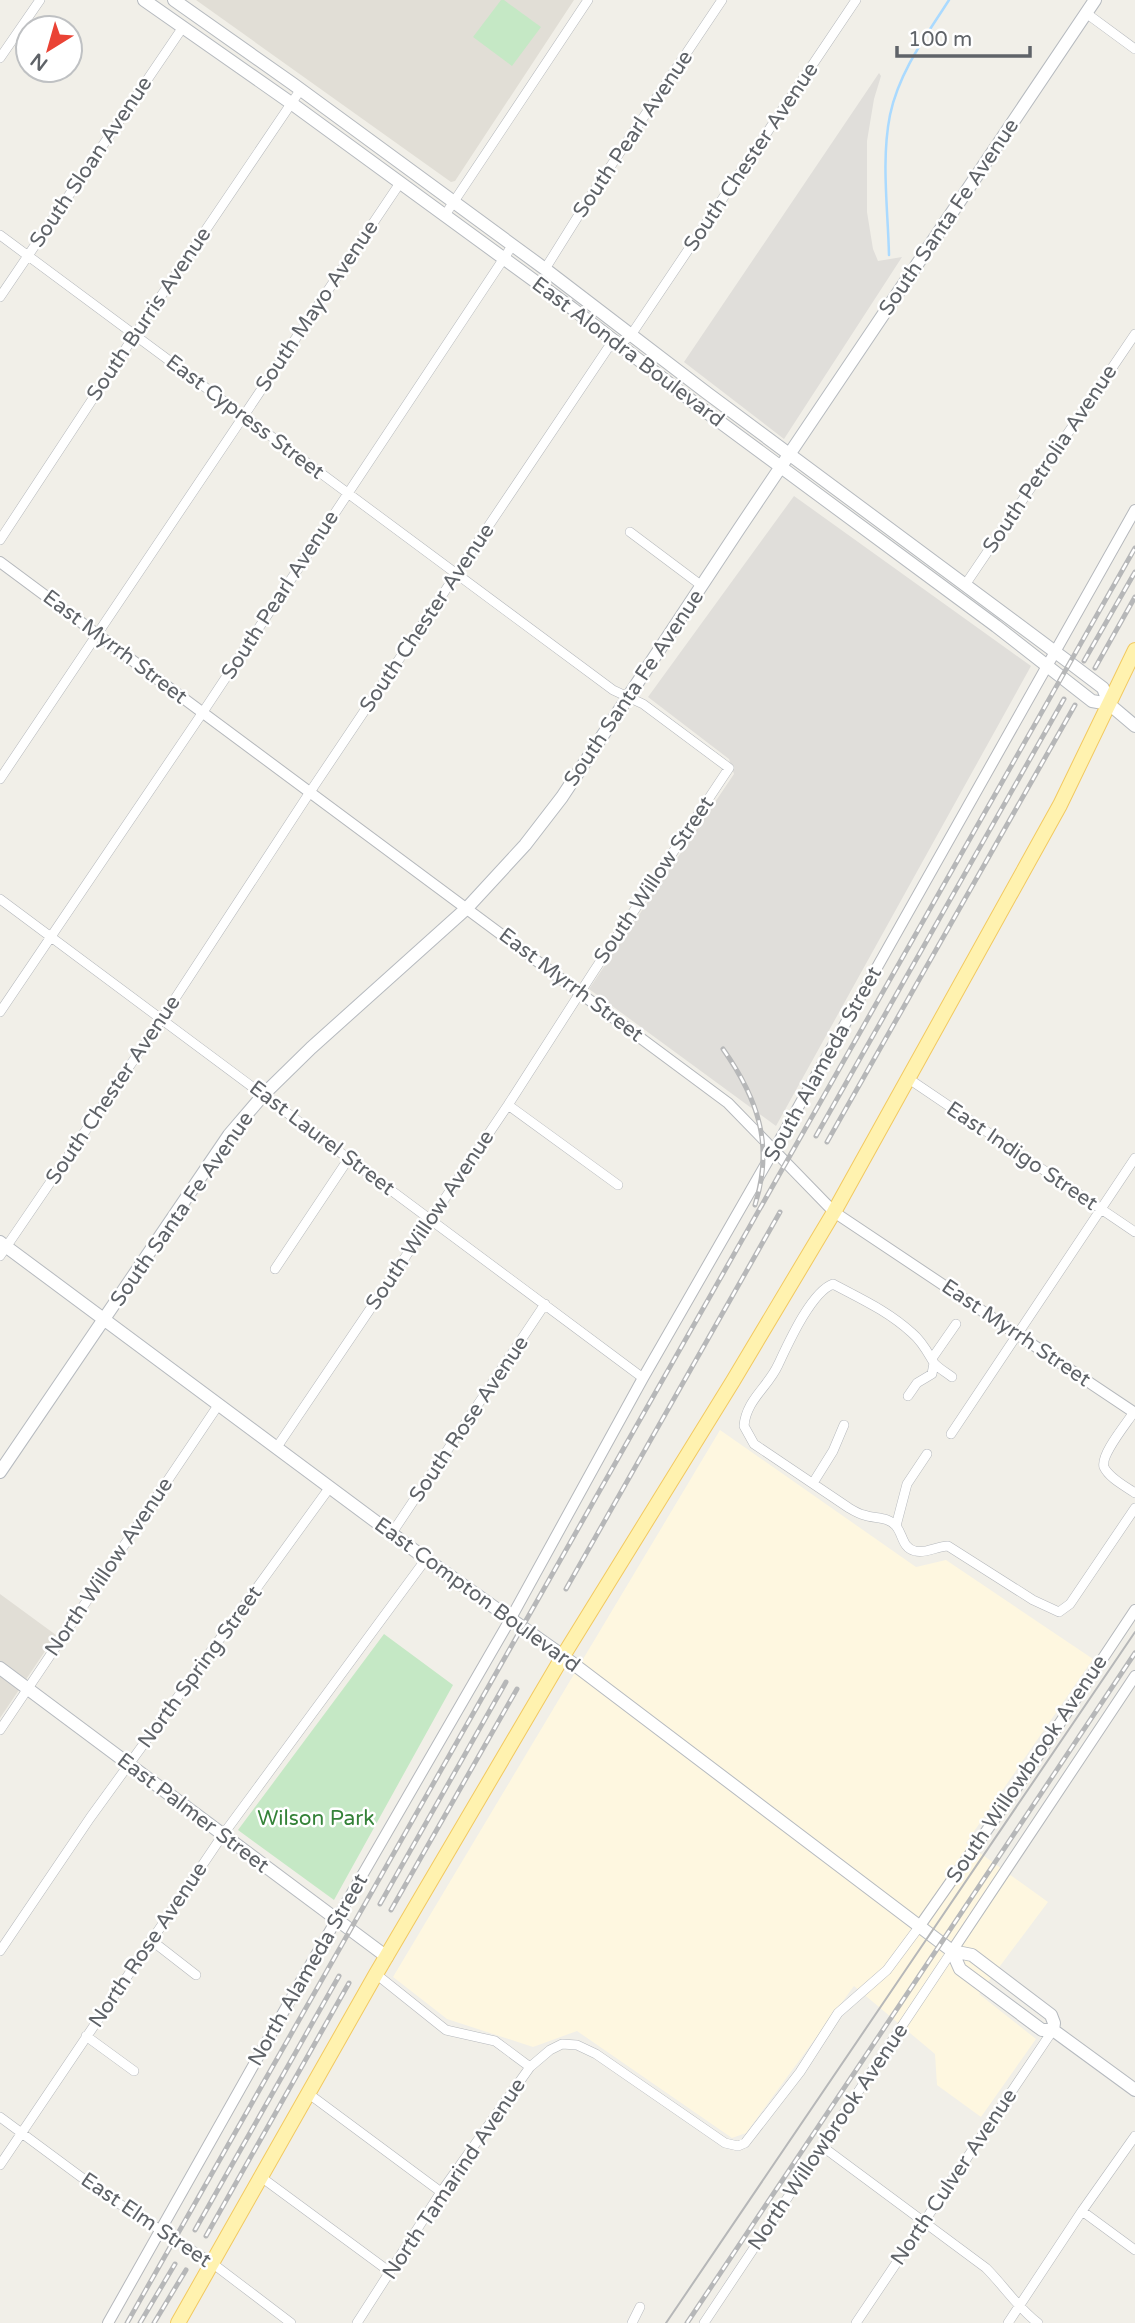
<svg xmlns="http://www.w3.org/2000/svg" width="1135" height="2323" viewBox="0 0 1135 2323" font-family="'Varela Round',sans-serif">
  <rect width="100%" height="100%" fill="#f1efe8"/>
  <!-- commercial -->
  <path fill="#fef7e0" d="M720 1430 916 1567 946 1560 1093 1659 966 1843 1048 1902 979 1994 1036 2039 981 2117 937 2085 935 2054 854 1986 746 2133 732 2138 577 2031 533 2047 447 2019 393 1977Z"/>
  <!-- industrial -->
  <path fill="#e0deda" d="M879 73 881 76 874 99 867 141V212L873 249 878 261 902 257 784 439 684 362Z
    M794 496 1031 666 776 1126 589 989 734 774 729 759 648 697Z"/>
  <!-- education -->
  <path fill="#e1ded6" d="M196 0H574L455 181 451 182Z
    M0 1594 56 1635 0 1718Z"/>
  <!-- green -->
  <path fill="#c5e8c5" d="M501 0H504L541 27 512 66 473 37Z
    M384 1634 453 1685 334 1900 238 1830Z"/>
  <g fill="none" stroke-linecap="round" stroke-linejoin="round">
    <!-- stream -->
    <path stroke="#aadaff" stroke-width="2.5" d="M889 255C888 210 881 160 890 115 899 72 926 36 949 0"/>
    <defs>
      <path id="minor" d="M1086 13 1135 49
        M0 58 40 0
        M445 215 588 0
        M0 235 613 690 643 704 729 768 594 971 508 1105 277 1447
        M545 269 590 197 722 0
        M0 297 183 27
        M630 532 702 586
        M0 540 134 336 301 89
        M965 585 1135 334
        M0 779 400 183
        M0 899 643 1378
        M0 1012 203 712 512 246
        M909 1079 1135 1232
        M508 1105 618 1185
        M0 1256 161 1020 310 792 608 348 620 344 631 335 856 0
        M275 1269 349 1158
        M933 1357 956 1324
        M952 1377C947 1373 938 1368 934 1363 928 1353 922 1341 912 1333 888 1311 861 1299 833 1284 811 1292 788 1344 778 1365 768 1387 746 1400 744 1426L754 1444 849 1508C854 1511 859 1514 864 1515 875 1519 888 1516 896 1526 903 1534 902 1548 915 1551 926 1554 937 1546 948 1546L1033 1600 1059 1612 1070 1604 1135 1508
        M908 1396 917 1383 932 1374 934 1363
        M1134 1412C1127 1423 1100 1455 1104 1467 1109 1478 1125 1486 1135 1493
        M951 1434 1135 1158
        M813 1483 833 1451 844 1425
        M896 1526 907 1484 927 1454
        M392 1533 545 1304
        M0 1730 219 1404
        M151 1940 196 1975
        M0 1951 90 1818 330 1487
        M376 1974 446 2030 495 2041 530 2067
        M86 2036 134 2071
        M309 2094 441 2192
        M0 2117 104 2194 212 2263 291 2323
        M823 2147 986 2268C1004 2286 1018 2308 1038 2323
        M0 2165 222 1836 426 1559
        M261 2177 390 2272
        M1082 2211 1135 2250
        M357 2323 441 2192 530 2067 550 2050 562 2044 577 2045 596 2054 725 2143 738 2146 745 2143 800 2072 838 2013 887 1970 919 1927
        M632 2323 640 2307
        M704 2323 952 1951
        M856 2323 1053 2030
        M1008 2323 1082 2211 1135 2136"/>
      <path id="tertiary" d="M0 562 728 1103 834 1212 1135 1413
        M919 1927 1022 1780 1135 1610
        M952 1951 1135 1676
        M108 2323 301 1981 511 1618 643 1378 774 1150 1135 510"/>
      <path id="secondary" d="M144 0 291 103 573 309 701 408 996 626 1092 701 1109 704 1135 726
        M174 0 293 84 545 269 707 393 1070 663 1103 688 1109 704
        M0 1242 426 1559 563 1656 952 1951 972 1955 1051 2015 1054 2023 1053 2030
        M0 1472 229 1135 264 1094 311 1048 467 908 525 845 562 797 739 529 1095 0
        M0 1668 387 1957
        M952 1951 960 1969 1042 2030H1053L1135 2090"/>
      <path id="primary" d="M178 2323 376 1974 563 1656 733 1381 834 1212 1060 805 1135 650"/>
    </defs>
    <!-- minor casing -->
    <use href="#minor" stroke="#b5b8bc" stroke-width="10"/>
    <!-- tertiary casing -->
    <use href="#tertiary" stroke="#b5b8bc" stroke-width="12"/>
    <!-- secondary casing -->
    <use href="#secondary" stroke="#b6babf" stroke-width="14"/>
    <!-- primary casing -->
    <use href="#primary" stroke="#f2c960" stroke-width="16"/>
    <!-- minor -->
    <use href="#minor" stroke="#fff" stroke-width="9"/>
    <!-- tertiary -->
    <use href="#tertiary" stroke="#fff" stroke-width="10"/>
    <!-- secondary -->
    <use href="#secondary" stroke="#fff" stroke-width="12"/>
    <!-- primary -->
    <use href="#primary" stroke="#fff2af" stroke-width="14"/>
    <!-- tram -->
    <path stroke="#b6b7b8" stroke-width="2" d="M666 2323C821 2092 980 1863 1135 1632"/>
    <defs>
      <path id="rail" d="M1084 661 1135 572
        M1095 668 1135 597
        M723 1049C758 1099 774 1145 755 1205
        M816 1136 1064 699
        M827 1142 1075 705
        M566 1589 780 1212
        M380 1904 506 1682
        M391 1910 517 1689
        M195 2230 339 1976
        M206 2236 349 1983
        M127 2323 1135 548
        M140 2323 175 2264
        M154 2323 186 2270
        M687 2323 1135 1653"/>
    </defs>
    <!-- rail casing -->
    <use href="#rail" stroke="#b6b7b8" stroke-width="5"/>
    <!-- rail -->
    <use href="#rail" stroke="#fff" stroke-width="2.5" stroke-dasharray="8" stroke-linecap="butt"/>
  </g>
  <g text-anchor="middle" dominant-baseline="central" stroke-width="5" stroke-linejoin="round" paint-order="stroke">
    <!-- street labels -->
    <g font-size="21" fill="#5f6368" stroke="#fff">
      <text transform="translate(633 134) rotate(-56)">South Pearl Avenue</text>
      <text transform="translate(751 157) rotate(-56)">South Chester Avenue</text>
      <text transform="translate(91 162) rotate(-56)">South Sloan Avenue</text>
      <text transform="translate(949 217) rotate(-56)">South Santa Fe Avenue</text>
      <text transform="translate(317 306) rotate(-56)">South Mayo Avenue</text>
      <text transform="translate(149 314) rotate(-56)">South Burris Avenue</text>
      <text transform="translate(628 352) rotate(37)">East Alondra Boulevard</text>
      <text transform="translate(245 417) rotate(37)">East Cypress Street</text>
      <text transform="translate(1050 459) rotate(-56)">South Petrolia Avenue</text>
      <text transform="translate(280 595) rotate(-57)">South Pearl Avenue</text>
      <text transform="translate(427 618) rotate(-56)">South Chester Avenue</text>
      <text transform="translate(115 647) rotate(37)">East Myrrh Street</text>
      <text transform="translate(634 688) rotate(-56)">South Santa Fe Avenue</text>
      <text transform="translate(654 880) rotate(-56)">South Willow Street</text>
      <text transform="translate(571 985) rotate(37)">East Myrrh Street</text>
      <text transform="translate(823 1064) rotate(-61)">South Alameda Street</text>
      <text transform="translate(113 1090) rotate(-56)">South Chester Avenue</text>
      <text transform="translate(322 1138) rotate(37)">East Laurel Street</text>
      <text transform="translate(1022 1156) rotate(34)">East Indigo Street</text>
      <text transform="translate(182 1209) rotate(-55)">South Santa Fe Avenue</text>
      <text transform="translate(430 1220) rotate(-56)">South Willow Avenue</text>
      <text transform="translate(1016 1333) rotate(34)">East Myrrh Street</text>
      <text transform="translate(469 1419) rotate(-56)">South Rose Avenue</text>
      <text transform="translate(109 1567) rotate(-56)">North Willow Avenue</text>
      <text transform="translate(477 1595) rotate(36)">East Compton Boulevard</text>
      <text transform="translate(200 1667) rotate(-54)">North Spring Street</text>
      <text transform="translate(1027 1769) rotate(-56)">South Willowbrook Avenue</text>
      <text transform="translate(193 1813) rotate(37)">East Palmer Street</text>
      <text transform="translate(148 1945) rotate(-56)">North Rose Avenue</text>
      <text transform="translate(308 1970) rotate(-60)">North Alameda Street</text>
      <text transform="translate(828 2137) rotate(-56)">North Willowbrook Avenue</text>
      <text transform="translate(954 2177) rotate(-56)">North Culver Avenue</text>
      <text transform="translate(454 2179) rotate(-56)">North Tamarind Avenue</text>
      <text transform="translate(146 2220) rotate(34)">East Elm Street</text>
    </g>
    <!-- park labels -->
    <g font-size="21" fill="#348238" stroke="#fff">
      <text x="316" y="1818">Wilson Park</text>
    </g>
  </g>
  <!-- north arrow -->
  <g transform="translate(49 49) rotate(217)"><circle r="33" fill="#ffffff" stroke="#bfc1c3" stroke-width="2"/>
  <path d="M0-5L12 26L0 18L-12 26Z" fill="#ea4335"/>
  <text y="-10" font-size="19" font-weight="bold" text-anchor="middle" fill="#5f6368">N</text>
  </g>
  <!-- scale -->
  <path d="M897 46v10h133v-10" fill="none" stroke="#5f6368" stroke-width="3.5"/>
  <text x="908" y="46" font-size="21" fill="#5f6368" stroke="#ffffff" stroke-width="5" paint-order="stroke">100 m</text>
</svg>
